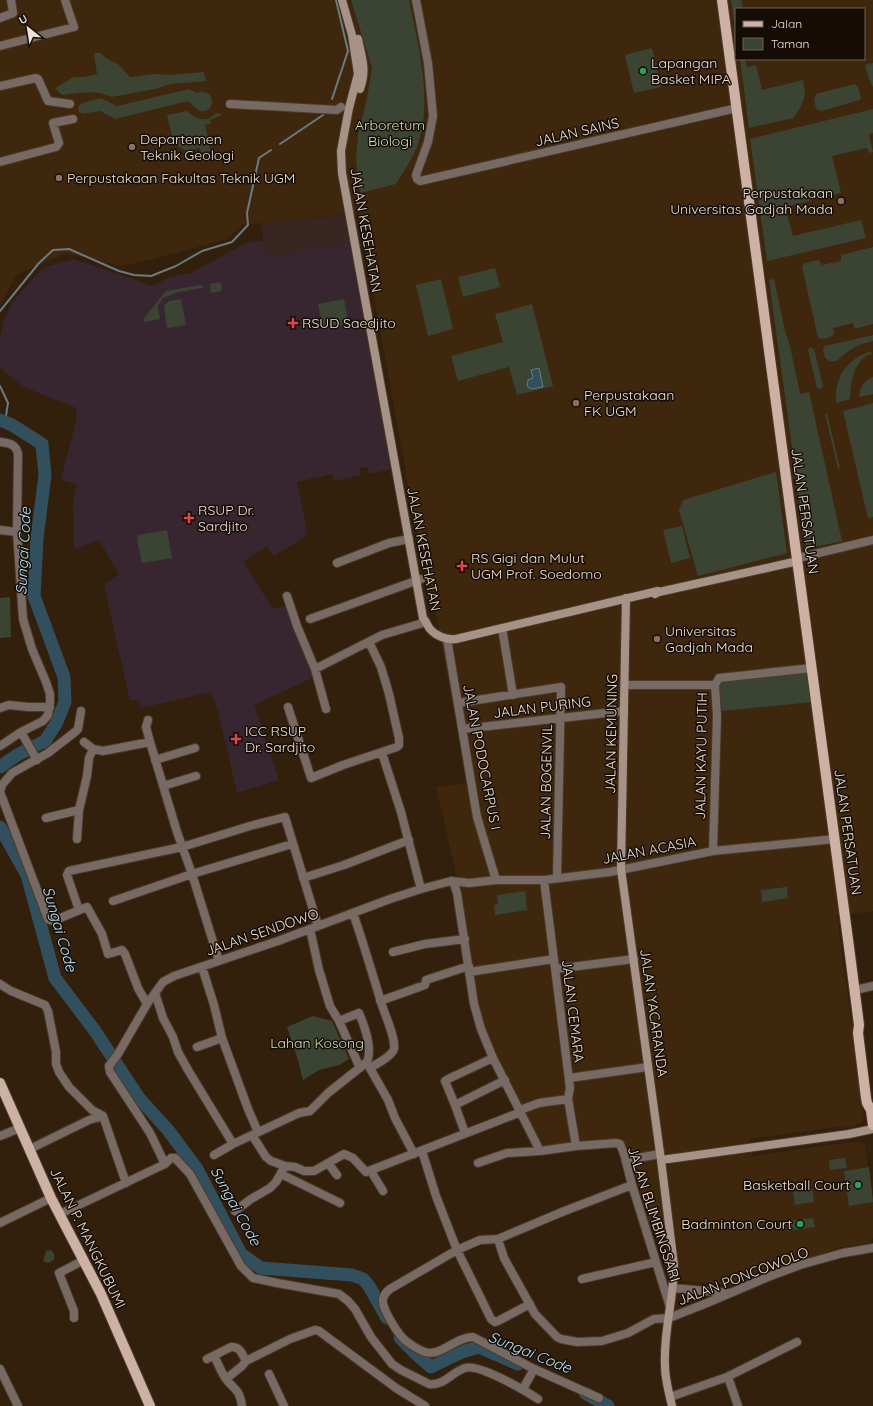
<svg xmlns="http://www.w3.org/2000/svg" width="873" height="1406" viewBox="0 0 873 1406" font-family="Quicksand,sans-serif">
  <rect width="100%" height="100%" fill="#32200c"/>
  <!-- commercial -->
  <path fill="#392622" d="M345 215 350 243 266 257 261 223Z"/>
  <!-- built -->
  <path fill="#3e270d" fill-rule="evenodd" d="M0 0H873V911L837 916 864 1117 861 1123 854 1126 845 1128 844 1126 750 1139 752 1156 852 1142 861 1143 865 1145 873 1199V1238L869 1243 841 1247 732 1285 680 1281 674 1223 648 1227 623 1140 580 1143 542 1148 495 1057 480 1019 461 895 436 787 467 783 437 619 411 501 359 213 243 225 227 239 150 260 121 266 66 253 16 275 0 306ZM736 9H864V59H736Z"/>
  <!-- medical -->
  <path fill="#37262f" d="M264 240 266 257 350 243 391 469 369 474 368 467 360 468 361 475 334 481 332 474 297 482 307 532 303 538 274 556 267 546 243 562 273 609 286 605 314 677 254 705 279 780 237 793 218 711 211 692 141 708 139 701 135 700 130 701 104 585 119 574 99 540 74 549 73 503 77 484 61 480 77 417 76 408 24 387 0 368V338L4 320 12 302 44 267 74 259 152 286 170 277 191 273 246 243Z"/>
  <!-- green -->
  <path fill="#3b4432" d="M351 0H409C418 45 433 99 418 144 413 158 404 171 396 184L360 193 356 160 358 135 367 98 372 68Z
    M731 0H741L743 9H736V33Z
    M652 48 661 87 634 93 625 55Z
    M94 53H100L109 60 118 64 130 77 155 74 172 75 204 72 206 81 170 84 155 89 111 97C96 89 78 93 62 95L55 88 74 77H84L97 74Z
    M740 59H745L747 67 756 65 762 90 803 80 805 93 804 99 799 110 793 118 749 128Z
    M873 63V87L869 79 865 65Z
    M855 84 858 87 861 98 860 100 821 111 816 109 814 99 816 94Z
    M189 89 197 93C217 86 216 115 200 111 195 109 193 104 188 101L115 119 100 111 82 114 79 112 78 107 82 103 101 98 117 106Z
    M873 109V133L869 135 873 152 869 153 867 148 832 156 841 193 785 207 793 236 861 220 866 238 767 261 750 139Z
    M187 111C197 119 205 124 216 113L222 114V115L210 120 211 124 205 125 211 151 201 153 200 148 187 151 174 144 167 115Z
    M873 247V324L855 329 853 323 833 328 834 334C831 338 823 340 818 338L802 266 805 263 819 260 822 265 841 261V255Z
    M495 268 500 287 463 297 458 277Z
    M441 279 453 329 428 336 416 285Z
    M774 279 785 331 790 346 800 394 809 392 842 541 806 549 769 280Z
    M219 282 221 284 222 291 211 293 210 284Z
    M201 285 203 286 202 288 179 292 163 298 158 306 160 319 144 322 143 321 144 318 166 291Z
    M181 299 186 325 167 328 164 306 169 301Z
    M344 299 349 325 323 330 318 304Z
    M532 304 553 386 517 395 509 367 458 381 451 356 503 342 495 314Z
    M873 335V341C858 344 848 350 837 361H830L825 358 823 349 825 346Z
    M810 347 814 349 823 386 820 389 817 388 808 350Z
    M871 351 872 354 865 356V357C853 365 851 383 850 399L836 403C835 376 846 360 871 351Z
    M873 377V394L859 397C860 387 864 380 873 377Z
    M873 403V517L868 518 843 411Z
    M827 413 840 468 838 469 825 414Z
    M776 472 787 553 698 576 679 510 683 500Z
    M682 526 690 558 671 563 663 530Z
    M167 530 172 558 142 563 137 539 138 535Z
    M10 597 11 637 0 638V598Z
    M810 671 813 702 722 711 719 680Z
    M787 887 788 898 762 902 761 890Z
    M525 891 527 910 495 915 494 905 498 904 497 895Z
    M313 1016 332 1021 349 1059 339 1065 319 1070 303 1080 297 1057 287 1027Z
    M845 1158 847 1168 830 1170 829 1160Z
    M869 1167 873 1202 849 1206 844 1171Z
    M812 1189 814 1202 795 1205 793 1192Z
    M813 1218 815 1227 788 1231 786 1221Z
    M51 1250 54 1254V1260L48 1263 43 1261 46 1251Z"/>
  <!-- water -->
  <path fill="#324f5e" stroke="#6a7b82" d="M539 368 543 387 531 389 527 386 528 380 533 378 531 370Z"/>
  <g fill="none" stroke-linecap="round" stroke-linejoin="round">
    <!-- stream -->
    <path stroke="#6a7b82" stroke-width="2" d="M332 99 348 51 336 0
      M280 144 323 115
      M0 311 39 263 53 250 69 249 119 271 134 275 151 276 176 266 202 251 232 242 248 225 247 213 259 158 271 150
      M0 386 8 403 5 422"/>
    <!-- river -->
    <path stroke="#324f5e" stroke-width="13" d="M0 420 12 425 42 444 45 475 37 538 34 596 64 677 65 702 56 724 45 741 17 755 0 767
      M0 827 27 875 55 978 95 1031 139 1098 168 1130 197 1169 241 1254 261 1268 352 1275 363 1279 369 1286 387 1318
      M400 1338 415 1353 431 1367 462 1352 479 1347 518 1364
      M585 1393 608 1406"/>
    <defs>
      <path id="street" d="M416 0 428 63 433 116 428 142 416 175 417 179 420 181 737 108
        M0 18 13 13 11 0
        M0 46 74 27 65 0
        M0 86 36 78 38 79 48 101 70 104
        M230 104 337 110 341 107
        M0 162 56 147 59 143 53 123 73 119
        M0 442C9 443 16 444 18 454L17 532 23 619 32 649 46 682 50 694V702L48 715 43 721 21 732 0 746
        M0 530 17 532
        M798 558 873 540
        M337 563 389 543 409 539
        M287 596 297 626 315 669 326 709
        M310 619 421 579
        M502 628 513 695
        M447 639 477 817 496 880
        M315 669 382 635 426 622
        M625 685H715L719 678 812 668
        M458 703 561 687 557 878
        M288 707 311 778 343 765 397 747 399 745V738L389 694 381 667 369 642
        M0 708 9 705 28 707H50
        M81 711 78 729 75 732 48 753 12 773 2 785 0 792 48 919 53 921 87 907 102 934 108 954 122 950 125 954 138 988 147 1004
        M148 720 146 727 150 742 177 832 192 874 219 961
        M462 729 624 711
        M21 732 37 760
        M84 742 93 749 103 751 150 742
        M382 753 401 812 421 889
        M155 760 195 748
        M163 786 196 776
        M46 818 79 810
        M77 839 79 810 87 776 89 758 93 749
        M713 851 717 716 715 685
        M303 878 344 865 409 840
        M544 880 570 1088 568 1099 576 1146
        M451 881 454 884 457 893 474 1004 481 1029 493 1058 540 1151 576 1146 616 1143 620 1144 624 1154 632 1185 670 1307
        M113 901 192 874 292 844
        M79 910 67 875 69 871 182 847 250 826 285 817 318 926
        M353 913C363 942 372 972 381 1002 384 1013 396 1038 394 1049 392 1056 376 1064 370 1068
        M310 929 319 970 330 1006 339 1021 360 1068
        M393 952 425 944 465 939
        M202 967 214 1005 222 1038 248 1109 258 1132
        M555 969 634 959
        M469 972 554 959
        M0 984 11 991 45 1005 48 1011 56 1052V1064L59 1072 69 1087 92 1110 103 1116 126 1183
        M855 990 873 986
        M155 993 163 1018 173 1037 178 1052 188 1070 233 1144
        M380 1001 425 985 426 980 469 966
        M197 1047 222 1038
        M367 1063 388 1100 395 1118 414 1154
        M569 1078 648 1067
        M455 1105 505 1080
        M520 1110 539 1103 568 1099
        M465 1133 455 1105 445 1081 448 1079 493 1058
        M252 1135 266 1157 271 1161 285 1166 295 1167 304 1171H314L344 1154 353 1158 366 1172 521 1112
        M0 1136 20 1128
        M30 1149 89 1120 103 1116
        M422 1151 436 1196 457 1250 491 1319 495 1322 498 1321 530 1304
        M214 1155 233 1144 299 1113 310 1111 328 1093 367 1062C373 1048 365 1027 359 1013L339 1021
        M626 1160 660 1154
        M328 1163 337 1175
        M478 1163 507 1153 540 1151
        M165 1164 150 1133 110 1072 109 1066 118 1054 147 1004 163 982 174 976 278 941 390 899 421 889 451 881 469 883 496 880H544L610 872 713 851 835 839
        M371 1171 383 1191
        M281 1174 340 1203
        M235 1211 251 1199 270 1188 276 1182 285 1166
        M60 1214 165 1164 171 1158H175L190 1174 241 1266 253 1278 277 1283 339 1294 348 1301 355 1309 371 1337 392 1364 401 1370 429 1384C444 1386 452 1372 465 1368 478 1363 526 1391 538 1399
        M0 1223 51 1198
        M498 1239 504 1258 535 1314 557 1337 561 1339 577 1342 602 1341 628 1333 654 1319 669 1318 707 1303 768 1277 800 1265 843 1253 873 1248
        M582 1279 656 1262
        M673 1288 728 1293
        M74 1318V1311L59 1273 84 1260
        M214 1356C218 1363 221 1372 226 1379 236 1392 239 1388 242 1406
        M207 1359 231 1347C240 1346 242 1354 246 1361L290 1339 315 1330 319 1331 396 1388 425 1406
        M0 1369 18 1406
        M269 1374 284 1406
        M728 1377 738 1406
        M226 1379 242 1366 246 1361
        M523 1389 534 1369
        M670 1397 727 1377 797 1342
        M599 1398 532 1368 473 1337C455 1337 441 1357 425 1352 419 1350 411 1345 406 1341 399 1336 381 1308 383 1299 384 1294 386 1292 390 1289L457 1250 480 1240 498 1239 562 1212 632 1185"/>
      <path id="secondary" d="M342 0 352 35 358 74 349 108 341 151 342 173 423 618C426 621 427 625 430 629 436 636 446 640 456 639L658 591 659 592
        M358 39C362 59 367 69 360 89
        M655 594 659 592 798 561
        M626 598 621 869 661 1160
        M672 1406C669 1393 665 1380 665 1366 663 1332 674 1299 674 1265L661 1160 849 1134 873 1129"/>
      <path id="primary" d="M722 0 849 947 859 1025 858 1033 866 1098 867 1103 871 1110 873 1125
        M0 1083 51 1198 101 1294 150 1406"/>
    </defs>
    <!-- street casing -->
    <use href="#street" stroke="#4c3b28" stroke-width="10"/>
    <!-- secondary casing -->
    <use href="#secondary" stroke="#4c3b28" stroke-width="10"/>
    <!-- primary casing -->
    <use href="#primary" stroke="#4c3b28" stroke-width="12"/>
    <!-- street -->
    <use href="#street" stroke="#776a64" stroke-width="8"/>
    <!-- secondary -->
    <use href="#secondary" stroke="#a79288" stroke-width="8"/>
    <!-- primary -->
    <use href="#primary" stroke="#ccb1a4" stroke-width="10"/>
  </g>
  <!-- markers -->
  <g fill="#2e9e5b" stroke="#140c05" stroke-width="1.5">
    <circle cx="643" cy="71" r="4"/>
    <circle cx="858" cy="1185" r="4"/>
    <circle cx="800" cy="1224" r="4"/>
  </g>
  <g fill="#8d6e63" stroke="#140c05" stroke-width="1.5">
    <circle cx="132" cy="147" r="4"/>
    <circle cx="59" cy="178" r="4"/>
    <circle cx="841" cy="201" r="4"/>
    <circle cx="576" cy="403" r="4"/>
    <circle cx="657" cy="639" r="4"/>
  </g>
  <g fill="#e0444e" stroke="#140c05" stroke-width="1.5">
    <path d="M291 317h4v4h4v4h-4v4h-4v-4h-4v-4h4z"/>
    <path d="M187 512h4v4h4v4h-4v4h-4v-4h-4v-4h4z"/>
    <path d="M460 560h4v4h4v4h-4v4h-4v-4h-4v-4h4z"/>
    <path d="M234 733h4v4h4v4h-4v4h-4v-4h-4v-4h4z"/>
  </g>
  <g text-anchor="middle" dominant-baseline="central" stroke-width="3" stroke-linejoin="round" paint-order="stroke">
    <!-- poi labels -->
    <g font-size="14" fill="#eee2d6" stroke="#140c05" text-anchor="start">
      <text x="651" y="63">Lapangan<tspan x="651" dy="16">Basket MIPA</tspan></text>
      <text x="140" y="139">Departemen<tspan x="140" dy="16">Teknik Geologi</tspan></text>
      <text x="67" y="178">Perpustakaan Fakultas Teknik UGM</text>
      <text x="833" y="193" text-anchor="end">Perpustakaan<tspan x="833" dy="16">Universitas Gadjah Mada</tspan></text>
      <text x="302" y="323">RSUD Saedjito</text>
      <text x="584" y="395">Perpustakaan<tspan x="584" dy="16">FK UGM</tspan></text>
      <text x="198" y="510">RSUP Dr.<tspan x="198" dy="16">Sardjito</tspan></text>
      <text x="471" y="558">RS Gigi dan Mulut<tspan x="471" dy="16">UGM Prof. Soedomo</tspan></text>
      <text x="665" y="631">Universitas<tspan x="665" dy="16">Gadjah Mada</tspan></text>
      <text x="245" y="731">ICC RSUP<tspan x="245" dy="16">Dr. Sardjito</tspan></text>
      <text x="850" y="1185" text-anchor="end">Basketball Court</text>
      <text x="792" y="1224" text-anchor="end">Badminton Court</text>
    </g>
    <!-- park labels -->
    <g font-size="14" fill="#cbe3b0" stroke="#140c05">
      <text x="390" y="125">Arboretum<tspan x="390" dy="16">Biologi</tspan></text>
      <text x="317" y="1043">Lahan Kosong</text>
    </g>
    <!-- street labels -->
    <g font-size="14" fill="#eee2d6" stroke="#140c05">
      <text transform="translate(577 132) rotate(-13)">JALAN SAINS</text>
      <text transform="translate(366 230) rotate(80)">JALAN KESEHATAN</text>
      <text transform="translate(805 511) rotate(82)">JALAN PERSATUAN</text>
      <text transform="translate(424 549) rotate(79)">JALAN KESEHATAN</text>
      <text transform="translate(542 707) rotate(-7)">JALAN PURING</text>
      <text transform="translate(611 734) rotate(-89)">JALAN KEMUNING</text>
      <text transform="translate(701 756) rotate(-89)">JALAN KAYU PUTIH</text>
      <text transform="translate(482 757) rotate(79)">JALAN PODOCARPUS I</text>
      <text transform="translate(546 782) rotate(-89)">JALAN BOGENVIL</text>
      <text transform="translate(848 832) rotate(82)">JALAN PERSATUAN</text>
      <text transform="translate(649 850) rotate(-11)">JALAN ACASIA</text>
      <text transform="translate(262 932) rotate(-19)">JALAN SENDOWO</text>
      <text transform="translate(573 1011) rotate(83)">JALAN CEMARA</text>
      <text transform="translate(654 1013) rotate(82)">JALAN YACARANDA</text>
      <text transform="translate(654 1214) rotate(72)">JALAN BLIMBINGSARI</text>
      <text transform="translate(88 1238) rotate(64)">JALAN P. MANGKUBUMI</text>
      <text transform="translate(743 1276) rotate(-21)">JALAN PONCOWOLO</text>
    </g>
    <!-- water labels -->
    <g font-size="15" font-style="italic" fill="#b7e5fe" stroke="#140c05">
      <text transform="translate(23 551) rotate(-87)">Sungai Code</text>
      <text transform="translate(60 929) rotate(74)">Sungai Code</text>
      <text transform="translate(236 1206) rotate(61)">Sungai Code</text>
      <text transform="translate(530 1352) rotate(22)">Sungai Code</text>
    </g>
  </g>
  <!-- legend -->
  <rect x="735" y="8" width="130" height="52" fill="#140c05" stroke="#6b6259"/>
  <rect x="743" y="21" width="20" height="6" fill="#ccb1a4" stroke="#6b6259"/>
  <text x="771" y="28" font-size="12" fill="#eee2d6">Jalan</text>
  <rect x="743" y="38" width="20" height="12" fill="#3b4432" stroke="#6b6259"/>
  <text x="771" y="48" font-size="12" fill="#eee2d6">Taman</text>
  <!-- north arrow -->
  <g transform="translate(28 28) rotate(330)" stroke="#140c05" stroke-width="3" paint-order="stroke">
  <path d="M0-3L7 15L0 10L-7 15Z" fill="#eee2d6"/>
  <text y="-6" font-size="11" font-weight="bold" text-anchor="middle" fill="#eee2d6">U</text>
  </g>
</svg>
